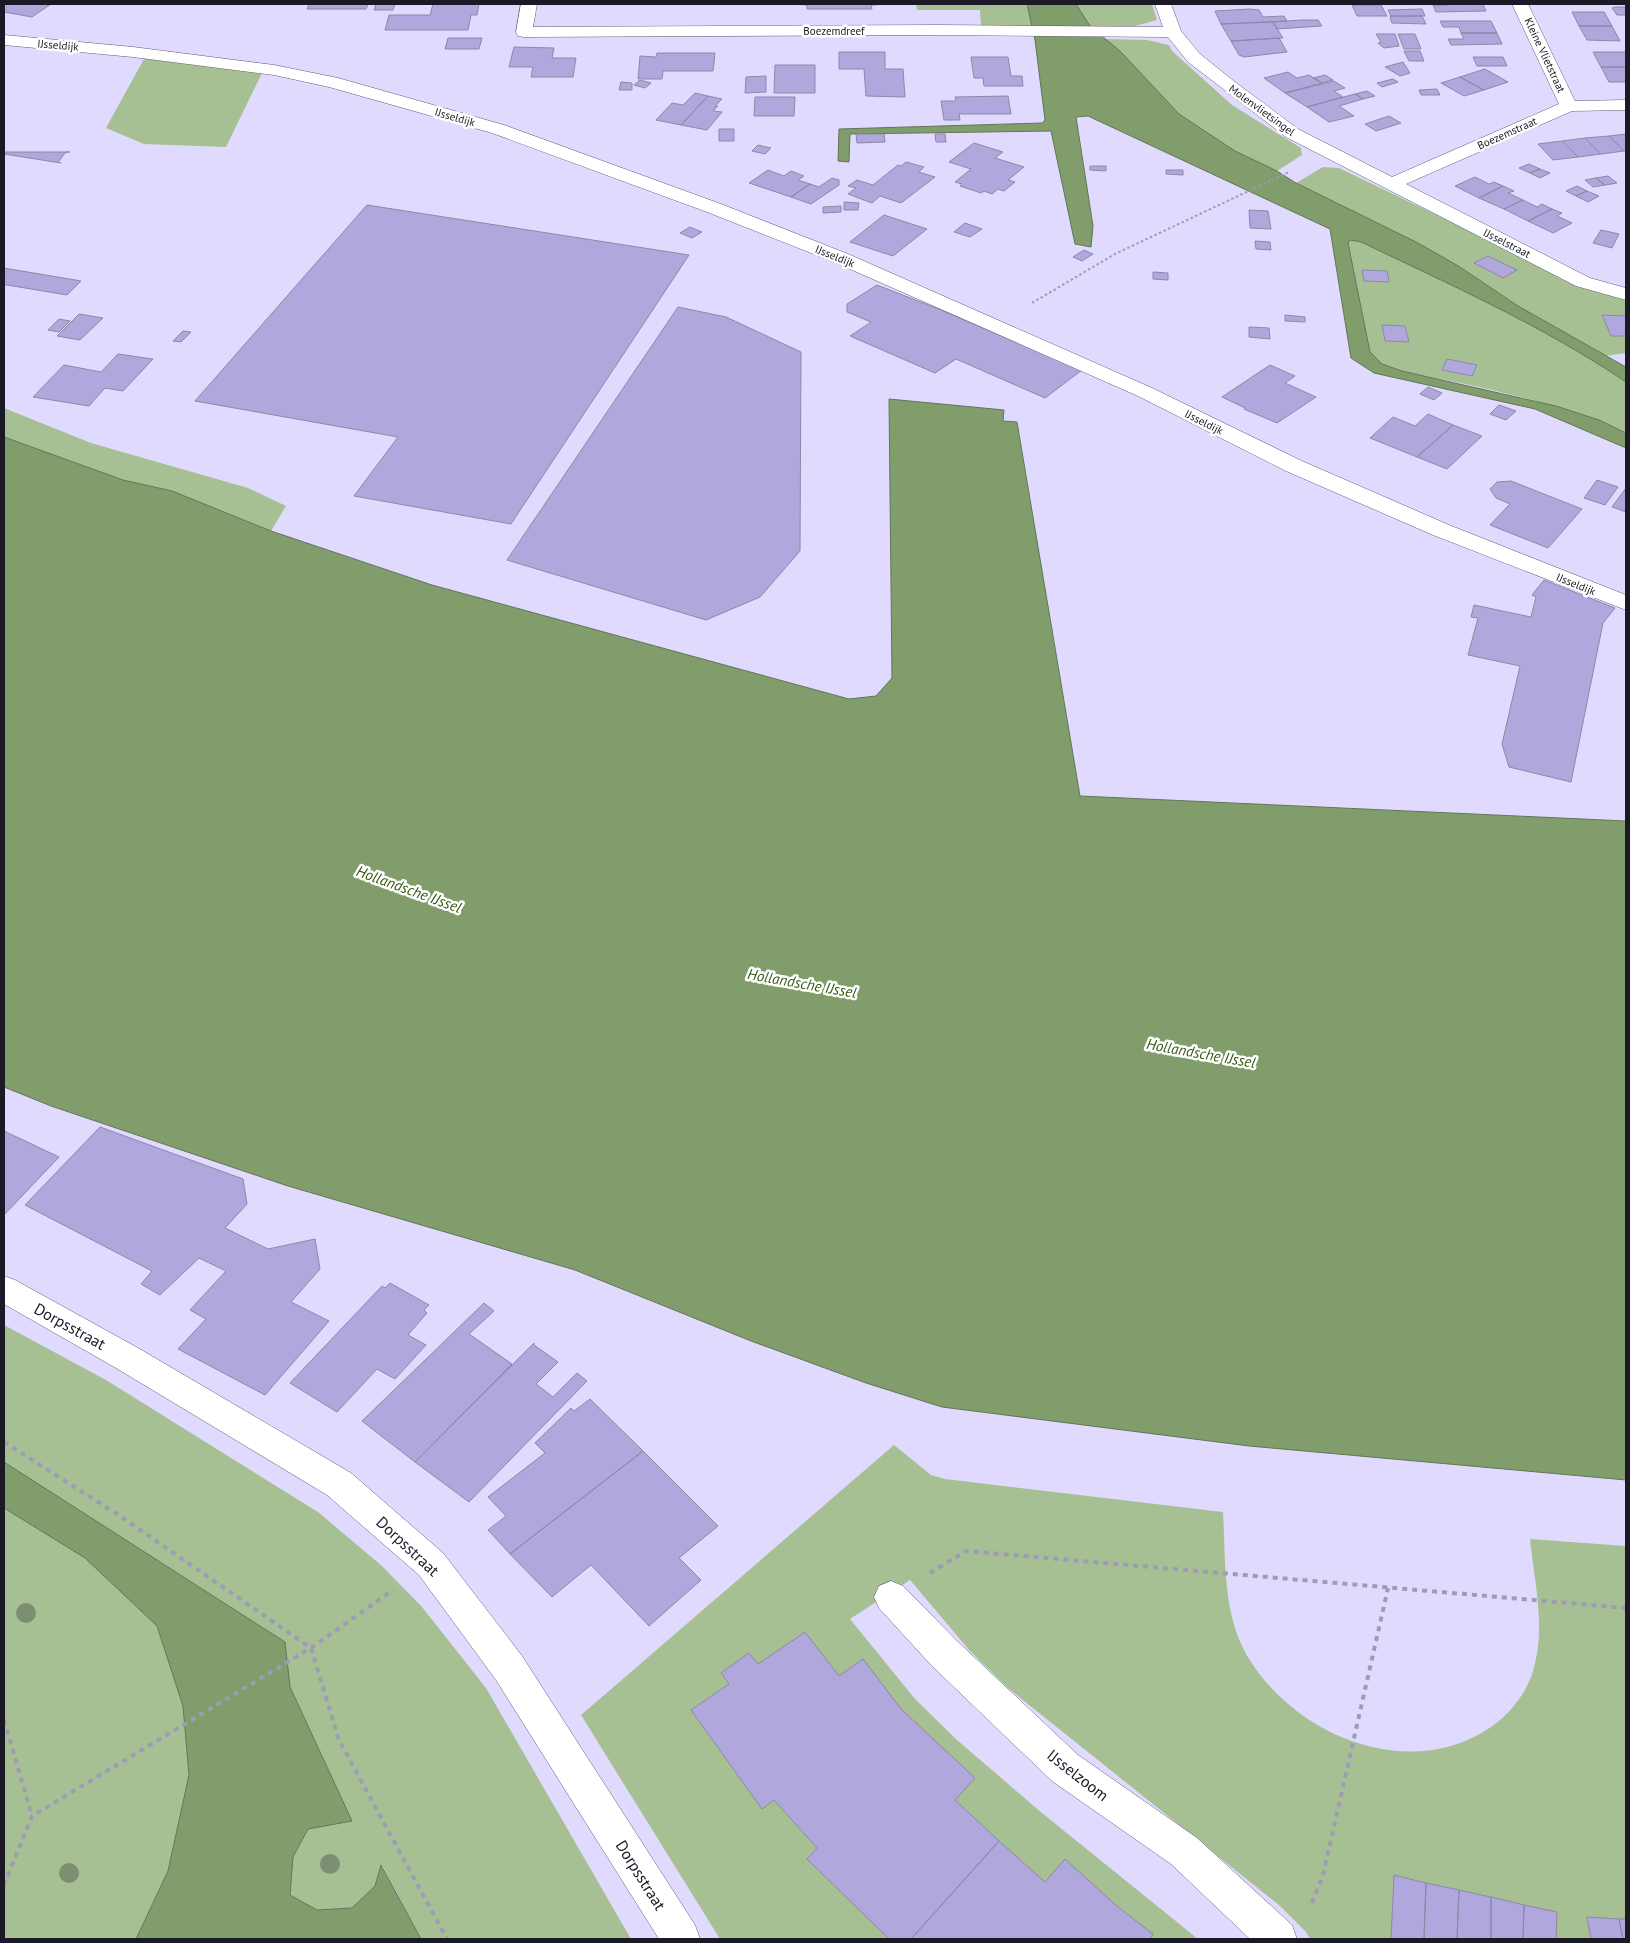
<svg xmlns="http://www.w3.org/2000/svg" width="1630" height="1943" viewBox="0 0 1630 1943" font-family="'PT Sans',sans-serif">
  <rect width="100%" height="100%" fill="#e0dbfe"/>
  <!-- green -->
  <path fill="#a7c093" d="M916 4H1027L1032 26H981L980 10H917Z
    M1076 4H1152L1157 20 1135 26H1090Z
    M1105 39 1147 40 1169 45 1172 51 1232 105 1301 148 1302 155 1277 171 1235 151 1179 114Z
    M145 57 262 73 226 147 144 144 106 128Z
    M1323 167 1339 168 1518 254 1597 287 1626 295V353L1605 356 1518 306 1460 267 1296 183Z
    M1349 240 1361 242C1451 285 1543 326 1626 382V433C1555 400 1478 387 1402 371L1382 364 1370 352 1348 243Z
    M4 408 91 443 248 488 286 506 271 531 172 491 123 480 4 437Z
    M4 1325 106 1380 318 1512 382 1566 422 1607 486 1688 631 1939H421L382 1865 375 1886 352 1908 317 1910 290 1895 293 1857 308 1829 352 1821 290 1687 285 1642 4 1462Z
    M894 1445 931 1475 945 1479 1223 1512C1226 1562 1222 1618 1251 1662 1300 1738 1411 1782 1491 1727 1512 1712 1530 1689 1535 1663 1545 1624 1534 1579 1530 1539L1626 1546V1939H1310L1306 1932 1279 1905 1008 1688 970 1651 910 1580 850 1619 915 1699 957 1740 1042 1813 1198 1939H720L581 1715Z
    M4 1508 85 1558 157 1626 183 1706 189 1775 168 1871 136 1939H4Z"/>
  <!-- water -->
  <path fill="#829d6c" stroke="#637557" d="M1027 4H1076L1090 26 1121 52 1179 114 1235 151 1277 171 1296 183 1418 243 1460 267 1518 306 1626 367V382C1543 326 1451 285 1361 242L1350 240 1348 243 1370 352 1382 364 1402 371 1556 406 1599 420 1626 433V448L1535 409 1374 373 1351 358 1330 229 1088 116 1076 117 1093 226 1091 247 1075 244 1051 131 850 134 849 162 838 161 839 129 1042 123 1045 120 1035 40Z
    M889 399 1004 410 1003 421 1017 422 1080 796 1626 821V1480L1249 1446 942 1407 866 1383 751 1341 575 1270 288 1186 51 1106 4 1087V437L123 480 172 491 271 531 432 585 849 699 876 696 892 678Z
    M4 1462 285 1642 290 1687 352 1821 308 1829 293 1857 290 1895 317 1910 352 1908 375 1886 381 1865 421 1939H136L168 1871 189 1775 183 1706 157 1626 85 1558 4 1508Z"/>
  <!-- building -->
  <path fill="#b0a7dc" stroke="#8d88a8" d="M4 4H51L32 17 4 12Z
    M309 4H368L366 9H307Z
    M376 4H395L393 10H374Z
    M433 4H479L477 15H471L468 30H385L389 15H430Z
    M791 4H877V5H871L872 9H807V5Z
    M1448 4H1483L1486 11 1436 12 1433 5H1448Z
    M1352 5H1381L1387 16H1357Z
    M1616 7H1626V15H1617L1612 8Z
    M1250 9 1259 10 1263 17 1284 16 1287 21 1221 24 1215 11Z
    M1422 9 1425 16H1391L1388 10Z
    M1572 12H1604L1612 26H1579Z
    M1391 16H1422L1426 24 1392 23 1390 17Z
    M1302 20H1318L1322 26 1277 29 1273 22Z
    M1440 21H1491L1497 33H1461L1459 27H1443Z
    M1273 22 1283 38 1231 41 1221 24Z
    M1579 26H1612L1620 41 1587 40Z
    M1461 33H1497L1502 44 1451 45 1448 39H1464Z
    M1376 34H1395L1399 46 1384 48 1378 43 1381 42Z
    M1398 34H1415L1421 49H1404Z
    M448 38H482L479 49H445Z
    M1279 38 1287 52 1244 57 1239 55 1231 41Z
    M514 47 554 48 552 58H576L573 77H531L533 67H509Z
    M1404 51H1420L1424 61H1409Z
    M839 52H885V69H903L905 97 866 96 864 69H839Z
    M1593 52H1626V67H1601Z
    M657 53H715L713 71H663L662 79H638L640 56 656 57Z
    M971 57H1008L1011 76H1022L1023 86H984L983 78H974Z
    M1473 57H1503L1507 66H1477Z
    M1403 62 1410 73 1400 76 1385 67Z
    M775 65H815V93H774Z
    M1601 67H1626V82H1609Z
    M1485 69 1508 82 1484 90 1460 77Z
    M1288 72 1297 78 1309 75 1322 83 1285 93 1264 78Z
    M1325 75 1333 80 1322 83 1313 78Z
    M766 76V92L745 93 746 77Z
    M1460 77 1484 90 1464 96 1441 83Z
    M1393 79 1398 82 1382 87 1377 83Z
    M640 80 651 83 645 88 634 85Z
    M1334 81 1345 88 1334 91 1343 97 1307 107 1285 93Z
    M621 82 632 83V90H619Z
    M1437 89 1440 95H1421L1419 90Z
    M1367 91 1375 96 1363 99 1355 94Z
    M695 93 708 96 681 125 656 120 672 103 683 105Z
    M1355 94 1363 99 1339 106 1354 116 1329 122 1307 107Z
    M708 96 722 99 715 106H718L713 111 722 112 707 130 681 125Z
    M1008 96 1011 114H959L960 120H944L941 101H956L955 97Z
    M755 97H795L794 116H754Z
    M1389 116 1401 123 1376 131 1365 124Z
    M719 129H734V141H719Z
    M856 134H884L885 142 857 143Z
    M935 134H945L946 142H936Z
    M1626 134V151H1624L1609 136Z
    M1609 136 1624 151 1601 154 1585 138Z
    M1585 138 1601 154 1578 157 1562 141Z
    M1562 141 1578 157 1553 160 1538 144Z
    M974 143 1003 152 995 158 1024 167 1008 180 1015 182 1004 191 998 189 992 194 984 191 981 193 960 186 962 184 955 182 971 169 949 162Z
    M758 145 771 148 765 154 752 151Z
    M4 152H70H66L58 162 61 163 4 154Z
    M906 162 924 167 919 172 935 177 901 203 880 196 872 203 848 194 856 188 848 186 857 180 873 185 898 165 901 166Z
    M1529 164 1540 169 1530 173 1519 168Z
    M1090 166H1106V171L1090 170Z
    M1540 169 1550 173 1540 178 1530 173Z
    M768 170 784 176 791 171 804 176 798 180 810 184 791 197 749 183Z
    M1166 170H1183V175L1166 174Z
    M1608 176 1617 183 1605 185 1596 178Z
    M1475 177 1489 184 1494 182 1503 186 1479 198 1455 186Z
    M832 178 839 180V185L811 204 791 197 810 184 819 187Z
    M1596 178 1605 185 1593 187 1585 180Z
    M1503 186 1514 191 1508 193 1523 200 1504 209 1479 198Z
    M1577 186 1587 191 1576 196 1566 191Z
    M1587 191 1599 196 1588 202 1576 196Z
    M1523 200 1537 207 1542 204 1552 209 1528 221 1504 209Z
    M844 202 859 203 858 210H844Z
    M367 205 689 255 511 524 354 496 398 437 195 401Z
    M841 206V212L823 213V207Z
    M1552 209 1562 213 1557 216 1572 223 1553 233 1528 221Z
    M1249 210 1268 211 1271 229 1250 228Z
    M884 215 927 229 893 256 850 242Z
    M965 223 982 229 970 237 954 232Z
    M690 227 702 232 692 238 680 233Z
    M1601 230 1619 234 1612 248 1593 243Z
    M1255 241 1270 242 1271 250 1256 249Z
    M1084 250 1093 254 1082 261 1073 257Z
    M1488 256 1517 270 1503 278 1474 263Z
    M4 268 81 281 67 295 7 285H4Z
    M1362 270 1387 271 1389 282 1364 281Z
    M1153 272 1168 273V280L1153 279Z
    M877 285 936 308 1082 370 1045 398 956 359 935 373 850 336 871 322 847 312V304Z
    M678 307 726 317 801 352 800 551 760 597 706 620 507 560Z
    M79 314 103 318 80 340 57 336Z
    M1285 315 1305 317V322L1285 321Z
    M1602 315 1626 316V336H1611Z
    M59 319 70 321 59 332 48 330Z
    M1382 325 1405 326 1409 342 1385 341Z
    M1249 327 1269 328 1270 339 1249 337Z
    M183 331 191 332 181 342 173 341Z
    M118 354 153 359 123 391 105 388 89 406 33 397 64 365 101 372Z
    M1447 359 1477 365 1472 376 1442 370Z
    M1270 365 1295 376 1285 383 1316 397 1277 423 1244 409 1245 408 1222 397Z
    M1428 387 1442 393 1434 400 1420 394Z
    M1499 405 1516 411 1506 420 1490 414Z
    M1428 414 1453 425 1417 457 1370 438 1393 417 1415 426Z
    M1453 425 1482 436 1447 469 1417 457Z
    M1597 480 1618 487 1605 505 1584 498Z
    M1511 481 1582 509 1548 548 1490 525 1510 504 1496 498 1490 489 1497 482Z
    M1626 488V512L1612 507Z
    M1544 580 1615 608 1603 623 1571 782 1509 767 1502 744 1520 666 1468 655 1478 618 1471 617 1474 605 1531 617 1536 597 1532 595Z
    M100 1127 243 1179 247 1204 225 1228 268 1249 315 1239 320 1269 291 1302 329 1321 265 1395 178 1349 206 1319 190 1310 226 1271 199 1258 160 1295 141 1284 152 1271 25 1205Z
    M4 1131 59 1157 5 1214 4 1213Z
    M390 1283 429 1305 424 1310 427 1313 408 1335 426 1345 395 1379 377 1369 337 1412 290 1383 382 1286 385 1288Z
    M484 1303 494 1311 469 1334 512 1364 415 1462 362 1421Z
    M534 1343V1345L558 1362 536 1384 553 1397 577 1373 587 1381 469 1502 415 1462Z
    M590 1399 643 1451 510 1554 488 1530 506 1516 488 1497 545 1453 535 1443 571 1408 574 1411Z
    M643 1451 718 1526 679 1558 701 1580 649 1626 591 1565 552 1597 510 1554Z
    M805 1632 839 1676 863 1659 901 1709 975 1778 955 1800 999 1841 911 1939H889L807 1859 817 1848 774 1800 762 1809 691 1710 729 1684 721 1673 749 1653 758 1664Z
    M999 1841 1045 1882 1065 1859 1118 1907 1153 1934 1150 1939H911Z
    M1394 1875 1426 1883 1424 1939H1391Z
    M1426 1883 1459 1890 1457 1939H1424Z
    M1459 1890 1491 1897V1939H1457Z
    M1491 1897 1524 1905 1523 1939H1491Z
    M1524 1905 1557 1912 1556 1939H1523Z
    M1587 1917 1619 1919 1623 1939H1591Z
    M1619 1919H1626V1939H1623Z"/>
  <g fill="none" stroke-linecap="round" stroke-linejoin="round">
    <defs>
      <path id="minor" d="M521 4H537L533 27 939 25 1163 27 1155 4H1171L1181 31 1200 54 1235 82 1298 129 1392 177 1559 104 1512 4H1528L1575 101 1626 100V110L1572 111 1406 184 1590 278 1626 288V300L1576 286 1286 137 1188 62 1168 37 939 35 524 37 518 36 516 32Z
        M4 35 133 47 274 65 338 78 504 125 721 204 848 254 1152 388 1302 461 1449 525 1626 595V610L1433 535 1286 471 1138 396 834 262 707 212 492 133 329 87 274 75 133 57 4 45Z
        M4 1276 15 1280 138 1348 351 1473 443 1553 522 1656 695 1925 700 1939H659L496 1680 419 1575 327 1495 116 1368 4 1304Z
        M891 1581 903 1586 957 1641 1078 1755 1197 1838 1292 1925 1297 1939H1250L1171 1864 1052 1781 931 1665 879 1608 874 1597 879 1586Z"/>
    </defs>
    <!-- minor casing -->
    <use href="#minor" stroke="#615c7a" stroke-width="1"/>
    <!-- path-far1 -->
    <path stroke="#9f9bb6" stroke-width="2" stroke-dasharray="2.5 2.5" stroke-linecap="butt" d="M1032 303 1115 254 1289 172"/>
    <!-- path -->
    <path stroke="#9f9bb6" stroke-width="4" stroke-dasharray="5 5" stroke-linecap="butt" d="M4 1442 120 1516 311 1648 339 1740 447 1939
      M930 1573 966 1551 1626 1608
      M4 1720 32 1816
      M4 1885 32 1816 311 1648 393 1590
      M1312 1903 1323 1875 1388 1588"/>
    <!-- minor -->
    <use href="#minor" fill="#fff" fill-rule="evenodd"/>
  </g>
  <!-- trees -->
  <g fill="#7e8e73">
    <circle cx="26" cy="1613" r="10"/>
    <circle cx="330" cy="1864" r="10"/>
    <circle cx="69" cy="1873" r="10"/>
  </g>
  <g text-anchor="middle" dominant-baseline="central" stroke-width="5" stroke-linejoin="round" paint-order="stroke">
    <!-- far-street labels -->
    <g font-size="11" fill="#1b1926" stroke="#fff">
      <text x="834" y="31">Boezemdreef</text>
      <text transform="translate(58 45) rotate(5)">IJsseldijk</text>
      <text transform="translate(1545 55) rotate(65)">Kleine Vlietstraat</text>
      <text transform="translate(1262 110) rotate(36)">Molenvlietsingel</text>
      <text transform="translate(455 117) rotate(16)">IJsseldijk</text>
      <text transform="translate(1507 133) rotate(-24)">Boezemstraat</text>
      <text transform="translate(1507 243) rotate(27)">IJsselstraat</text>
      <text transform="translate(835 256) rotate(22)">IJsseldijk</text>
      <text transform="translate(1204 422) rotate(27)">IJsseldijk</text>
      <text transform="translate(1576 584) rotate(22)">IJsseldijk</text>
    </g>
    <!-- water labels -->
    <g font-size="15" font-style="italic" fill="#36580f" stroke="#fff">
      <text transform="translate(409 889) rotate(20)">Hollandsche IJssel</text>
      <text transform="translate(802 983) rotate(10)">Hollandsche IJssel</text>
      <text transform="translate(1201 1053) rotate(10)">Hollandsche IJssel</text>
    </g>
    <!-- near-street labels -->
    <g font-size="16" fill="#1b1926" stroke="#fff">
      <text transform="translate(70 1326) rotate(29)">Dorpsstraat</text>
      <text transform="translate(408 1546) rotate(43)">Dorpsstraat</text>
      <text transform="translate(1078 1775) rotate(38)">IJsselzoom</text>
      <text transform="translate(641 1875) rotate(58)">Dorpsstraat</text>
    </g>
  </g>
  <!-- border -->
  <rect width="1630" height="1943" fill="none" stroke="#1b1926" stroke-width="10"/>
</svg>
